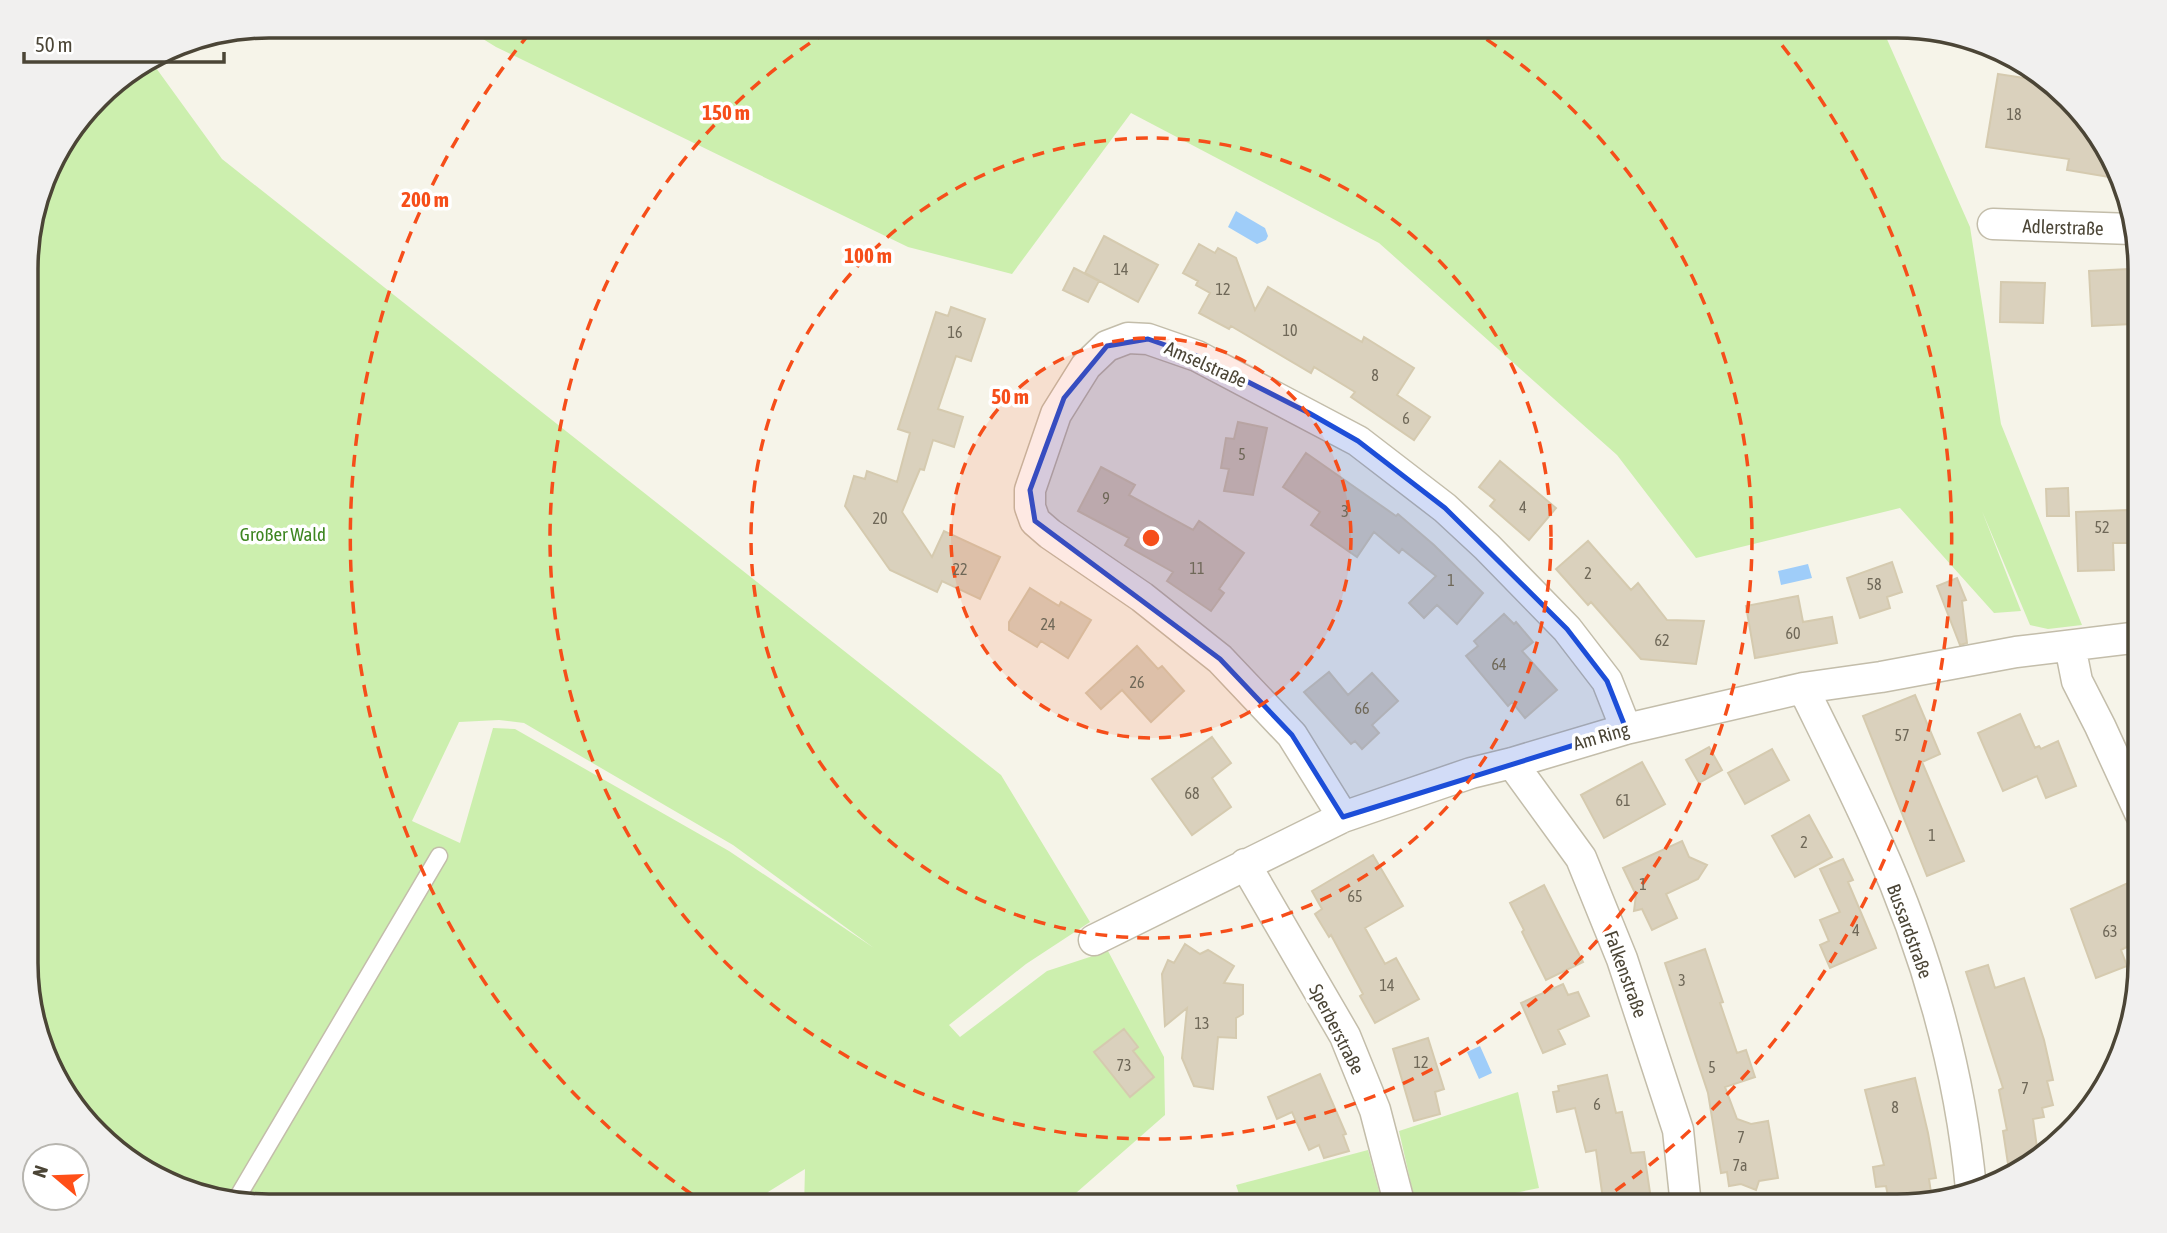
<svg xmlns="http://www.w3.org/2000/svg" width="2167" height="1233" viewBox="0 0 2167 1233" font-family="'Asap Condensed',sans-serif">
  <rect width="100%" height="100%" fill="#f6f4e9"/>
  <!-- green -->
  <path fill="#ccefae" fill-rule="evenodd" d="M462 26H1898L1940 38 1882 28 1970 227 2001 424 2082 625 2048 629 2030 625 1982 511 2021 611 1994 613 1900 508 1696 558 1617 455 1379 243 1131 113 1012 274 908 247 496 47Z
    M151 61 222 159 1001 775 1090 922 1026 964 949 1025 960 1037 1047 971 1108 951 1164 1057 1165 1115 1060 1207H804L805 1169 768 1192 758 1207H269L148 1174 68 1099 28 995V238L52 162 109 87ZM499 720 524 723 733 845 874 948 729 851 515 729 493 728 460 843 412 821 459 722Z
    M1518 1092 1539 1188 1452 1206H1416L1399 1131Z
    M1368 1150 1383 1206H1243L1236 1185Z"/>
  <!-- water -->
  <path fill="#9fcdf9" d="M1236 211 1265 228 1268 236 1266 240 1257 244 1228 227Z
    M1808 564 1812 578 1781 585 1778 571Z
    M1480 1046 1492 1073 1479 1079 1467 1052Z"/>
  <!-- building -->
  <path fill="#dad1bd" stroke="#d5caaf" stroke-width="2" d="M1998 74 2043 81 2100 135 2115 178 2067 170 2069 159 1986 147Z
    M1104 236 1158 265 1138 302 1085 273Z
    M1199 244 1215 253 1218 248 1236 258 1255 310 1268 287 1362 342 1364 337 1414 368 1397 395 1430 417 1414 440 1351 397 1355 392 1314 367 1311 373 1231 326 1229 329 1199 313 1210 293 1196 285 1198 281 1183 273Z
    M1074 268 1099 281 1088 302 1063 290Z
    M2129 269 2132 324 2092 326 2089 271Z
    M2001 282 2045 283 2043 323 2000 322Z
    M951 307 985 319 971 361 956 356 938 409 963 417 954 447 933 440 924 470 920 469 902 512 932 557 944 531 1000 557 980 599 942 581 937 592 890 570 845 506 854 476 865 479 867 471 897 482 910 433 898 429 936 312 948 316Z
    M1238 422 1267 428 1253 495 1224 491 1229 469 1221 468 1226 438 1234 439Z
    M1306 453 1396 516 1398 514 1434 545 1483 593 1457 624 1437 605 1424 618 1409 603 1436 576 1402 549 1399 553 1374 532 1357 557 1311 525 1320 512 1283 487Z
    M1500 461 1556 508 1529 540 1490 506 1495 500 1479 487Z
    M1101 467 1135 485 1129 495 1193 530 1199 521 1244 553 1219 589 1224 593 1211 611 1167 581 1173 572 1125 545 1129 538 1078 511Z
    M2068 488 2069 516H2047L2046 489Z
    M2128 510 2129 543H2113L2114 570 2078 571 2076 512Z
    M1588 541 1631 590 1638 583 1667 620 1704 621 1696 664 1641 659 1591 602 1588 605 1556 569Z
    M1892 562 1902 592 1887 597 1890 608 1860 618 1847 578Z
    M1957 578 1966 600 1962 601 1967 643 1960 645 1937 586Z
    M1030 588 1059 606 1061 602 1091 620 1068 658 1041 641 1037 647 1009 630V622Z
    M1798 596 1803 622 1832 617 1837 643 1755 658 1746 606Z
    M1504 614 1514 624 1516 622 1533 642 1522 651 1557 690 1525 718 1512 702 1508 706 1466 656 1478 646 1474 641Z
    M1137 646 1158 669 1162 666 1184 691 1151 722 1122 690 1101 709 1086 693Z
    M1329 672 1348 695 1372 673 1398 701 1372 725 1379 733 1362 749 1355 741 1351 744 1304 692Z
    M1915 695 1940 754 1922 762 1964 861 1927 876 1863 716Z
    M2020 714 2035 748 2039 746 2041 749 2058 741 2076 786 2046 798 2037 776 2003 791 1978 733Z
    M1212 737 1231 763 1212 778 1231 807 1192 835 1152 779Z
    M1709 747 1722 770 1699 783 1686 760Z
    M1772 749 1789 780 1745 804 1728 773Z
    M1642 762 1665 804 1604 838 1581 795Z
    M1809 815 1832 857 1795 877 1772 836Z
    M1682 841 1689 857 1707 865 1698 879 1666 894 1677 918 1652 930 1642 909 1634 911 1636 895 1623 868Z
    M1373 855 1403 906 1365 928 1385 964 1396 958 1419 999 1375 1023 1360 996 1363 994 1331 935 1329 937 1315 914 1322 909 1312 891Z
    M1843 859 1853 880 1848 882 1876 948 1830 968 1820 945 1829 941 1820 920 1840 912 1820 869Z
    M2130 882 2140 907V940L2121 950 2127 966 2096 978 2071 909Z
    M1544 885 1583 962 1546 980 1522 932 1524 930 1510 903Z
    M1185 944 1200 954 1208 950 1234 966 1224 983 1243 985V1014L1236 1018V1038L1218 1037 1213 1089 1194 1086 1182 1058 1187 1008 1165 1026 1162 974 1168 960 1174 963Z
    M1705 949 1723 1002 1720 1003 1737 1053 1746 1050 1755 1077 1725 1087 1737 1119 1751 1124 1768 1121 1778 1178 1759 1181 1756 1190 1741 1184 1729 1186 1727 1172 1721 1173 1708 1093 1665 963Z
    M1988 965 1995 988 2024 978 2044 1040 2053 1080 2047 1081 2053 1105 2042 1108 2044 1117 2033 1119 2038 1155 2019 1174 2010 1177 2003 1131 2007 1130 1999 1090 2003 1088 1966 972Z
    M1563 984 1568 995 1578 992 1589 1016 1558 1030 1565 1044 1543 1053 1521 1003Z
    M1124 1029 1138 1047 1133 1051 1154 1077 1130 1097 1094 1052Z
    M1428 1038 1444 1089 1435 1092 1440 1114 1414 1121 1393 1049Z
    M1320 1074 1346 1134 1343 1135 1349 1151 1324 1158 1319 1145 1309 1150 1292 1112 1277 1119 1268 1097Z
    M1607 1075 1616 1113 1622 1112 1631 1153 1644 1152 1652 1206H1604L1596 1150 1586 1152 1575 1108 1557 1112 1553 1092 1559 1091 1558 1086Z
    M1915 1078 1928 1133 1936 1178 1929 1179 1932 1200 1913 1206H1890L1886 1186 1876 1187 1873 1167 1884 1165 1865 1090Z"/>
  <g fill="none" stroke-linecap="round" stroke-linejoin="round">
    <defs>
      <path id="lane" d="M237 1198 439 856"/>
      <path id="street" d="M1993 224 2132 229
        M2070 646 2077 681 2100 726 2140 813
        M1803 688C1828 739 1854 790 1877 842 1926 950 1960 1070 1971 1189
        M1512 763 1581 858 1622 959 1678 1130 1686 1206
        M1343 817 1292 735 1220 659 1142 597 1050 534 1035 521 1030 507V490L1056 414 1086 366 1107 346 1128 338 1148 339 1197 356 1358 441 1445 508 1487 547 1567 629 1607 681 1626 729
        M1245 864 1345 1036 1375 1110 1400 1206
        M1094 940 1343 817 1471 773 1512 763 1626 729 1803 688 1881 677 2016 652 2140 637"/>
    </defs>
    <!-- lane casing -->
    <use href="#lane" stroke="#c3bdaa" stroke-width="19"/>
    <!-- street casing -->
    <use href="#street" stroke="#c3bdaa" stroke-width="33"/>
    <!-- lane -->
    <use href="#lane" stroke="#fff" stroke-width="16"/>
    <!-- street -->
    <use href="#street" stroke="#fff" stroke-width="30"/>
  </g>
  <!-- marked area -->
  <path fill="#1d4ed8" fill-opacity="0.2" stroke="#1d4ed8" stroke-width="5" stroke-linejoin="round" d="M1148 339 1197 356 1309 413 1358 441 1445 508 1567 629 1607 681 1626 729 1343 817 1292 735 1220 659 1035 521 1030 490 1064 398 1107 346Z"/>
  <!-- distance rings -->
  <circle cx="1151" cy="538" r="200" fill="#f64e1a" fill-opacity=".12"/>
  <g fill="none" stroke="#f64e1a" stroke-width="3.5" stroke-dasharray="12 9">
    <circle cx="1151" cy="538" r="200"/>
    <circle cx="1151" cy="538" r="400"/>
    <path d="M1469 28A601 601 0 1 1 833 28"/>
    <path d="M709 1206A801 801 0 0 1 533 29M1769 29A801 801 0 0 1 1593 1206"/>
  </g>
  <g text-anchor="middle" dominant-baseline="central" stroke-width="7" stroke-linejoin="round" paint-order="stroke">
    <!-- number labels -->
    <g font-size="16" fill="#6f6858">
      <text x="2014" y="114">18</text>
      <text x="1121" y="269">14</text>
      <text x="1223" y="289">12</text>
      <text x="1290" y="330">10</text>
      <text x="955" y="332">16</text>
      <text x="1375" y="375">8</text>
      <text x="1406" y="418">6</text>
      <text x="1242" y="454">5</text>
      <text x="1106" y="498">9</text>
      <text x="1523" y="507">4</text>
      <text x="1345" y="511">3</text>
      <text x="880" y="518">20</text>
      <text x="2102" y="527">52</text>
      <text x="1197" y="568">11</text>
      <text x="960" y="569">22</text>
      <text x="1588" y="573">2</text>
      <text x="1451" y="580">1</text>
      <text x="1874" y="584">58</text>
      <text x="1048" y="624">24</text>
      <text x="1793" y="633">60</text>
      <text x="1662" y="640">62</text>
      <text x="1499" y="664">64</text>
      <text x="1137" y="682">26</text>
      <text x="1362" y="708">66</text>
      <text x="1902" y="735">57</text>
      <text x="1192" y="793">68</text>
      <text x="1623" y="800">61</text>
      <text x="1932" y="835">1</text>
      <text x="1804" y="842">2</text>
      <text x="1643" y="884">1</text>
      <text x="1355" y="896">65</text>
      <text x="1856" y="930">4</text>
      <text x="2110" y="931">63</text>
      <text x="1682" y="980">3</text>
      <text x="1387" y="985">14</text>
      <text x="1202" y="1023">13</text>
      <text x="1421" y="1062">12</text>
      <text x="1124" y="1065">73</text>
      <text x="1712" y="1067">5</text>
      <text x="2025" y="1088">7</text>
      <text x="1597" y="1104">6</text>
      <text x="1895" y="1107">8</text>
      <text x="1741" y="1137">7</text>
      <text x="1740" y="1165">7a</text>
    </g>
    <!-- street labels -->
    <g font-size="19" fill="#4b4536" stroke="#fff">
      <text transform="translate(2063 227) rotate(2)">Adlerstraße</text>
      <text transform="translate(1206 364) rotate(24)">Amselstraße</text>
      <text transform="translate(1601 736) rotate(-16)">Am Ring</text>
      <text transform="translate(1910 931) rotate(70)">Bussardstraße</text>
      <text transform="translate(1626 974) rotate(70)">Falkenstraße</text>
      <text transform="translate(1337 1029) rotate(63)">Sperberstraße</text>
    </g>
    <!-- park labels -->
    <g font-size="19" fill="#3e8621" stroke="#fff">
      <text x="283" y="534">Großer Wald</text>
    </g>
  </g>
  <!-- crop -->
  <path d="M0 0H2167V1233H0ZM269 38H1897A231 231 0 0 1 2128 269V963A231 231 0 0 1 1897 1194H269A231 231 0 0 1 38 963V269A231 231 0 0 1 269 38Z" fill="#f1f0ef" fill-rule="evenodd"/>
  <path fill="none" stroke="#4b4536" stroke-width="3.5" d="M269 38H1897A231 231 0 0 1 2128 269V963A231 231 0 0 1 1897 1194H269A231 231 0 0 1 38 963V269A231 231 0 0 1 269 38Z"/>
  <circle cx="1151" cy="538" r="10" fill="#f64e1a" stroke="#fff" stroke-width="3.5"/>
  <g font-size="21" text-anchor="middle" font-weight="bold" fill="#f64e1a" stroke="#fff" stroke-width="7" stroke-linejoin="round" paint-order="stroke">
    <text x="726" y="120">150 m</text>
    <text x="425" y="207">200 m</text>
    <text x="868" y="263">100 m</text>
    <text x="1010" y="404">50 m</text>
  </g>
  <!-- north arrow -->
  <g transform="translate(56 1177) rotate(289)"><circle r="33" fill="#ffffff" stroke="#b7b5af" stroke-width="2"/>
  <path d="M0-5L12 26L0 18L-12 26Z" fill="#ff4f18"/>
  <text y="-10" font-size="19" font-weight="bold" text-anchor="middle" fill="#4b4536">N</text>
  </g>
  <!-- scale -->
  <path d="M24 52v10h200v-10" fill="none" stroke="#4b4536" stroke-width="3.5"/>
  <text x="35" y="52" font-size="21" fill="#4b4536" stroke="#ffffff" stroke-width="5" paint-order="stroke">50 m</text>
</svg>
